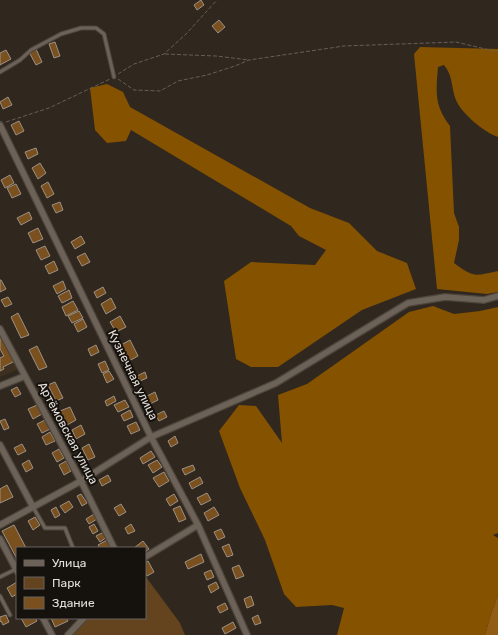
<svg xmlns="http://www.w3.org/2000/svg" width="498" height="635" viewBox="0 0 498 635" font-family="Rubik,sans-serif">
  <rect width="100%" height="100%" fill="#30271e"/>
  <!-- built -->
  <path fill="#3d3021" d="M0 332 19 369 0 377Z"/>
  <!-- green -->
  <path fill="#63441f" d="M145 577H146L180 623 185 635H72L88 618H145Z"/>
  <!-- forest -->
  <path fill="#855200" d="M420 47 498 49V137C485 133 461 113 456 100 451 88 453 75 444 65L438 67C436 92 434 105 450 126L454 213 459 227V240L454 263C474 278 475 276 498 271V292L487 294 437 289 414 54Z
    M107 84 123 92 130 107 310 208 349 223 377 251 407 263 416 289 362 310 278 367H251L236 359 224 281 251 262 315 265 326 250 299 236 291 226 131 130 126 141 107 143 95 130 90 88Z
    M433 306 454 314 480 311 498 307V533L493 535 498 538V595L491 614 485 635H337L344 608 332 605 296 607 284 594 265 540 240 488 219 431 239 405 256 406 282 443 278 395 307 384 409 312Z"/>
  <!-- water -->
  <path fill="#915d14" d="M498 595V635H485L491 614Z"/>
  <!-- building -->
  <path fill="#79501e" stroke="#9c9186" d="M201 0 204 5 197 10 194 5Z
    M219 20 225 27 218 33 212 26Z
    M55 42 60 56 54 58 49 44Z
    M36 49 42 62 36 65 29 52Z
    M6 50 11 59 0 65V53Z
    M8 97 12 105 3 109 0 102Z
    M19 121 24 131 16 135 11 125Z
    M36 148 38 154 28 159 25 152Z
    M40 163 46 173 38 179 32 168Z
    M10 175 14 183 5 188 1 180Z
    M48 182 54 194 47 198 41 186Z
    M16 184 21 194 12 198 7 188Z
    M60 202 63 210 56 213 52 205Z
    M29 212 32 219 21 225 17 218Z
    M38 228 43 239 33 243 28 233Z
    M81 236 85 243 75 249 71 242Z
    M45 246 50 256 41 260 36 250Z
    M85 253 90 262 82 266 77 257Z
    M54 261 58 270 49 274 45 266Z
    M0 280H1L6 289 0 292Z
    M63 281 66 289 57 294 53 286Z
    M103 287 106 293 97 298 94 292Z
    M69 290 72 298 62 303 58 296Z
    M8 297 12 304 5 307 1 300Z
    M111 298 116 308 106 314 101 304Z
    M73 301 78 310 66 316 62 307Z
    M79 311 83 318 72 323 68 316Z
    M18 313 29 335 21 338 11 317Z
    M120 316 126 327 116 332 110 322Z
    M83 319 87 327 78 332 74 324Z
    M0 334 15 361 3 367 4 369 0 371V358L4 356 0 349Z
    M130 340 138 356 129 361 121 345Z
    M96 345 99 352 91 356 88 349Z
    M37 346 47 367 39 370 29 350Z
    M105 361 109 370 102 373 98 364Z
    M109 371 114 379 107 383 103 374Z
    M145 372 147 378 140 381 137 376Z
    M55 382 63 398 56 401 48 385Z
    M17 387 21 394 15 397 11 390Z
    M155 392 158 400 150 404 147 396Z
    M114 396 116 401 107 406 105 401Z
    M125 400 129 407 118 412 114 405Z
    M37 405 42 414 33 419 28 409Z
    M70 407 76 420 67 425 60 411Z
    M130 410 133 417 124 421 121 415Z
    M164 411 167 417 159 421 156 415Z
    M5 419 9 428 4 430 0 421Z
    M45 420 50 429 42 433 37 424Z
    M136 422 140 430 131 434 127 426Z
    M81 425 85 434 76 439 72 430Z
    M50 432 55 441 46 445 42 437Z
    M175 436 178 443 171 447 168 441Z
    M22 444 26 451 18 455 14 448Z
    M89 444 95 457 88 460 82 448Z
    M59 449 64 458 57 462 52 453Z
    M151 451 155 457 143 464 140 458Z
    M29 460 33 468 26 472 22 464Z
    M157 460 162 467 153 473 148 465Z
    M66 461 71 471 64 475 59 465Z
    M193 465 195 470 185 475 182 469Z
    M164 472 169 481 159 487 153 478Z
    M108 475 111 481 102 486 99 480Z
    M200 477 203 483 192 489 189 483Z
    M7 485 13 497 0 503V489Z
    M207 493 211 500 201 505 197 498Z
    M81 494 87 503 82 506 77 496Z
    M174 494 178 501 170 506 166 499Z
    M69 501 73 507 65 513 60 506Z
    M121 504 126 512 119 516 114 508Z
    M180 506 186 519 179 522 173 509Z
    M56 507 60 515 55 518 51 510Z
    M214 507 219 515 208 521 204 513Z
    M94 514 97 519 89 524 86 519Z
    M35 517 40 525 33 530 28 521Z
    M94 524 98 531 93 534 89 527Z
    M131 524 135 531 128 534 125 528Z
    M14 525 26 548H17V559L2 531Z
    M221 529 225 537 218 540 214 532Z
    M104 532 107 537 100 542 96 536Z
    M107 540 112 548H100L98 545Z
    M143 541 149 549 145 552V548H134Z
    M229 544 233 555 227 557 222 547Z
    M201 554 204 562 188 569 185 562Z
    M148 561 154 572 147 576 145 572V563Z
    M239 565 244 576 236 579 232 568Z
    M211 570 214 577 207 580 204 573Z
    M17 582V594L12 597 7 588Z
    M216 582 219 588 211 593 208 586Z
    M251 596 254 605 247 608 244 599Z
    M225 603 228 609 220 613 217 607Z
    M6 615 9 622 3 625 1 621 0 622V617Z
    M258 615 261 623 255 625 252 618Z
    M21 618H35L37 621 26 627Z
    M51 618H66L68 621 55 627Z
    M233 622 236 628 225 634 222 628Z"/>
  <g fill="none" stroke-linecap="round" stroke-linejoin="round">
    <defs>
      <path id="lane" d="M0 72 20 60 31 50 61 34 81 28H96L104 34 114 77
        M33 507 45 528H65L73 548
        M0 577 16 569
        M0 596 10 615"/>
      <path id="street" d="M0 125 151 437 198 525 247 635
        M0 329 81 481 114 548
        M0 386 25 376
        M0 445 33 507
        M0 525 81 481 151 437 276 383 408 303 445 297 484 300 498 296
        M0 539 17 571
        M145 557 198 525
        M43 618 52 635
        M68 635 84 618"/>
    </defs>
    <!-- lane casing -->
    <use href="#lane" stroke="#4d463e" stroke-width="5"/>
    <!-- street casing -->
    <use href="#street" stroke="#4d463e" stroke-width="8"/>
    <!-- path -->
    <path stroke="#675f57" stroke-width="1" stroke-dasharray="4 2" stroke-linecap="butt" d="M165 54 216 56 249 60
      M118 74 134 64 164 54 186 34 217 0
      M118 79 134 90 160 91 178 81 207 75 235 66 249 60 344 46 456 42 498 52
      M6 122 49 108 110 79"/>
    <!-- lane -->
    <use href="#lane" stroke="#6d6258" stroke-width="3"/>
    <!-- street -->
    <use href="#street" stroke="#6d6258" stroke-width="5.5"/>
  </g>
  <g text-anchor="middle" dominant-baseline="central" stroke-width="4" stroke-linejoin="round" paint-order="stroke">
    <!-- street labels -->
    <g font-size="12" fill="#e4ded8" stroke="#15110d">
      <text transform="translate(133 375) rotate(64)">Кузнечная улица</text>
      <text transform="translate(68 433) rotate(62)">Артёмовская улица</text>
    </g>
  </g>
  <!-- legend -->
  <rect x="16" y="547" width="130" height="72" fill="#15110d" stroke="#68635e"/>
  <rect x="24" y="560" width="20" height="6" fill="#6d6258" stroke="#68635e"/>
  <text x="52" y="567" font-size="12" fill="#e4ded8">Улица</text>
  <rect x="24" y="577" width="20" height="12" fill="#63441f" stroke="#68635e"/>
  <text x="52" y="587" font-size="12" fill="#e4ded8">Парк</text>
  <rect x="24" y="597" width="20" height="12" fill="#79501e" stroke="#68635e"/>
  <text x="52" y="607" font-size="12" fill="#e4ded8">Здание</text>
</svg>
